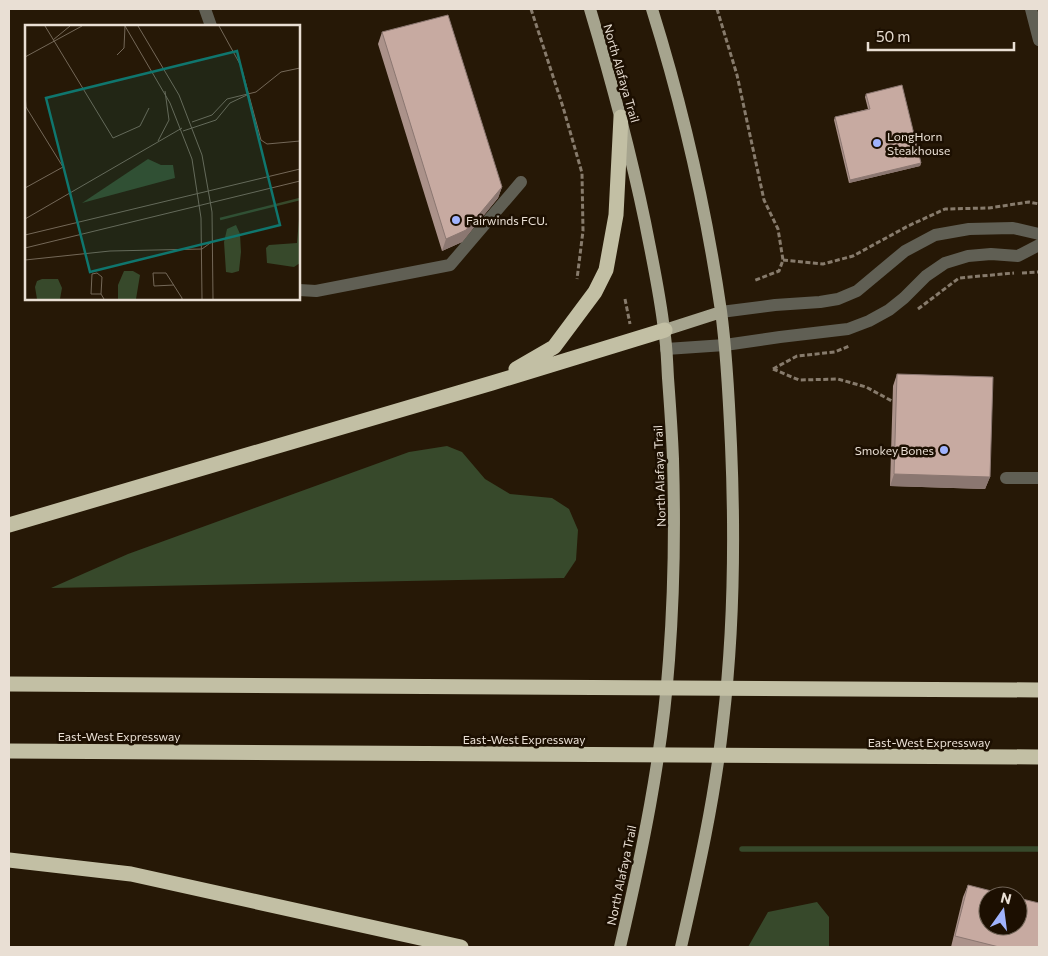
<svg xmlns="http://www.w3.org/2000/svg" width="1048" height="956" viewBox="0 0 1048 956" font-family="Commissioner,sans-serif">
  <rect width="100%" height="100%" fill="#261806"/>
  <!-- water -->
  <path fill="#37492b" d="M447 446 462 452 485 479 510 494 552 498 569 509 578 530 576 560 564 578 51 588 128 554 409 452Z
    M817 902 829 917V947H748L768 912Z"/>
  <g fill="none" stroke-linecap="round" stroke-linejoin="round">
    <!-- stream -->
    <path stroke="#37492b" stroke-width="5.5" d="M742 849H1039"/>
    <!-- path -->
    <path stroke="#877b6c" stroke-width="3" stroke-dasharray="5 2.5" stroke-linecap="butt" d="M531 9 563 107 582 173 583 231 577 279
      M717 9 737 75 764 200 778 229 783 260 779 271 753 281
      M783 260 823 264 853 256 908 226 945 209 989 208 1029 202 1039 204
      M1022 273 1039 272
      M625 299 630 324
      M918 309 959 278 1014 273
      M773 369 797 356 835 352 849 346
      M773 369 799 380 838 379 866 387 892 401"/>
    <!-- minor -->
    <path stroke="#605f54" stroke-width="12" d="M205 9 211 26
      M1031 9 1039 40
      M299 290 316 291 450 265 521 182
      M721 312 775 305 820 302 838 299 857 291 905 251 935 235 969 229 1013 228 1039 234
      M666 349 725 345 780 337 848 329 869 321 889 310 904 298 926 276 945 263 968 256 991 254 1018 256 1039 245
      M1006 478H1039"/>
    <!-- major -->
    <path stroke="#a6a48e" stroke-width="12" d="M590 9C611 79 630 150 645 222 652 258 660 294 664 330 667 346 667 362 668 378 670 405 672 432 673 459 675 526 674 593 669 660 662 757 642 853 620 947
      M652 9C683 108 706 209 721 311 727 355 729 400 731 445 735 537 734 630 723 722 715 798 698 873 681 947
      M665 330 721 312"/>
    <!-- highway -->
    <path stroke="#c2bfa4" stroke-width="15" d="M516 369 554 347 595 292 606 270 616 215 621 117
      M9 525 492 383 665 330
      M9 684 1039 690
      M9 751 1039 757
      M9 860 131 874 461 947"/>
  </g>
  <!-- wall -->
  <path fill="#ab928a" d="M382 32 502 187 498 198 462 242 442 251 378 44Z
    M866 94 921 163 920 166 849 183 834 120 835 117 868 109 865 97Z
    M897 374 990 477 985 489 890 486 893 386Z
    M968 885 1039 947H951L963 897Z"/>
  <!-- shaded-wall -->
  <path fill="#8b7771" d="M921 163 920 166 849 183 850 180Z
    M502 187 498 198 462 242 442 251 446 239Z
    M894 474 990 477 985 489 890 486Z"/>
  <!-- building -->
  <path fill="#c7aaa1" stroke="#8b7771" d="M448 15 502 187 466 230 446 239 382 32Z
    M902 85 921 163 850 180 835 117 870 109 866 94Z
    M897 374 993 377 990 477 894 474Z
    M968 885 1011 896H988V926H1018V898L1039 903V947H999L955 936Z"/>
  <!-- markers -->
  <g fill="#a0b3fd" stroke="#1c0f01" stroke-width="2">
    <circle cx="877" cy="143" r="5"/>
    <circle cx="456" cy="220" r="5"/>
    <circle cx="944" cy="450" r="5"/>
  </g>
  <g text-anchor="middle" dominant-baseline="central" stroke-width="5" stroke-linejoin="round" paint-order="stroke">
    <!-- street labels -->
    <g font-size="12" fill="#e9dfd4" stroke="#1c0f01">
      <text transform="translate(622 73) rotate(74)">North Alafaya Trail</text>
      <text transform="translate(659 476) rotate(-92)">North Alafaya Trail</text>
      <text x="119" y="736">East-West Expressway</text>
      <text x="524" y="739">East-West Expressway</text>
      <text x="929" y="742">East-West Expressway</text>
      <text transform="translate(621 875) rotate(-78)">North Alafaya Trail</text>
    </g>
    <!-- poi labels -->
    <g font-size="12" fill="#e9dfd4" stroke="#1c0f01" text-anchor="start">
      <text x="887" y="136">LongHorn<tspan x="887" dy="14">Steakhouse</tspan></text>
      <text x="466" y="220">Fairwinds FCU.</text>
      <text x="934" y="450" text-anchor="end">Smokey Bones</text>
    </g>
  </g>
  <!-- overview -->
  <g transform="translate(25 25)">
    <rect width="275" height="275" fill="#261806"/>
    <path d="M123 134 136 140H148L150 153 57 178ZM275 182V238L269 242 242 238 241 223 244 220 272 218ZM211 200 215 209 216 227 214 246 207 248 201 247 199 217 202 204ZM99 246H108L115 250 111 274H93V260ZM17 254H33L37 263 35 274H12L10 262 12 256Z" fill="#37492b"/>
    <path fill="none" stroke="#37492b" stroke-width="2.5" d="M195 194 275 174"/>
    <path fill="none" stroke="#746858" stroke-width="1" d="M20 1 88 113 115 101 124 83M100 1 145 78 167 134 176 193 177 274M113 1 154 70 177 130 187 187 188 274M194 1 216 41 236 115 242 119 275 116M28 15 45 1M92 30 99 23 100 1M0 32 57 1M0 69 1 82 38 142 0 163M167 97 187 90 202 74 231 67 256 47 275 43M158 106 191 95 205 78 224 69M133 116 144 95 140 66M0 194 157 103M0 210 275 144M0 223 275 156M0 235 85 226 177 224 188 216M149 260 129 261 128 248H141L155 270 157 273V274M76 269 77 252 72 248 67 249 66 269H76L79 274"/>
    <path fill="#0f766e" fill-opacity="0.15" stroke="#0f766e" stroke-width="2.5" d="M212 26 255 200 65 247 21 73Z"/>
    <rect width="275" height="275" fill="none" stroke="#e9dfd4" stroke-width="2.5"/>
  </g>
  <!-- border -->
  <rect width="1048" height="956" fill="none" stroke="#e9dfd4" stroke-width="20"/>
  <!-- north arrow -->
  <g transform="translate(1003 911) rotate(14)"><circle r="24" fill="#1c0f01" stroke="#6e6255"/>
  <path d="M0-4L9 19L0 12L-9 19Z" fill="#a0b3fd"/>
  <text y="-8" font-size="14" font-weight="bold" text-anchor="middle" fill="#e9dfd4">N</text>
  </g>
  <!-- scale -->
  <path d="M868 42v8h146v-8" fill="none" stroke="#e9dfd4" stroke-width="2.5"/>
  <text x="876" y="42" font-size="15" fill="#e9dfd4" stroke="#1c0f01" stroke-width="4" paint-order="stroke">50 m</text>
</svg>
